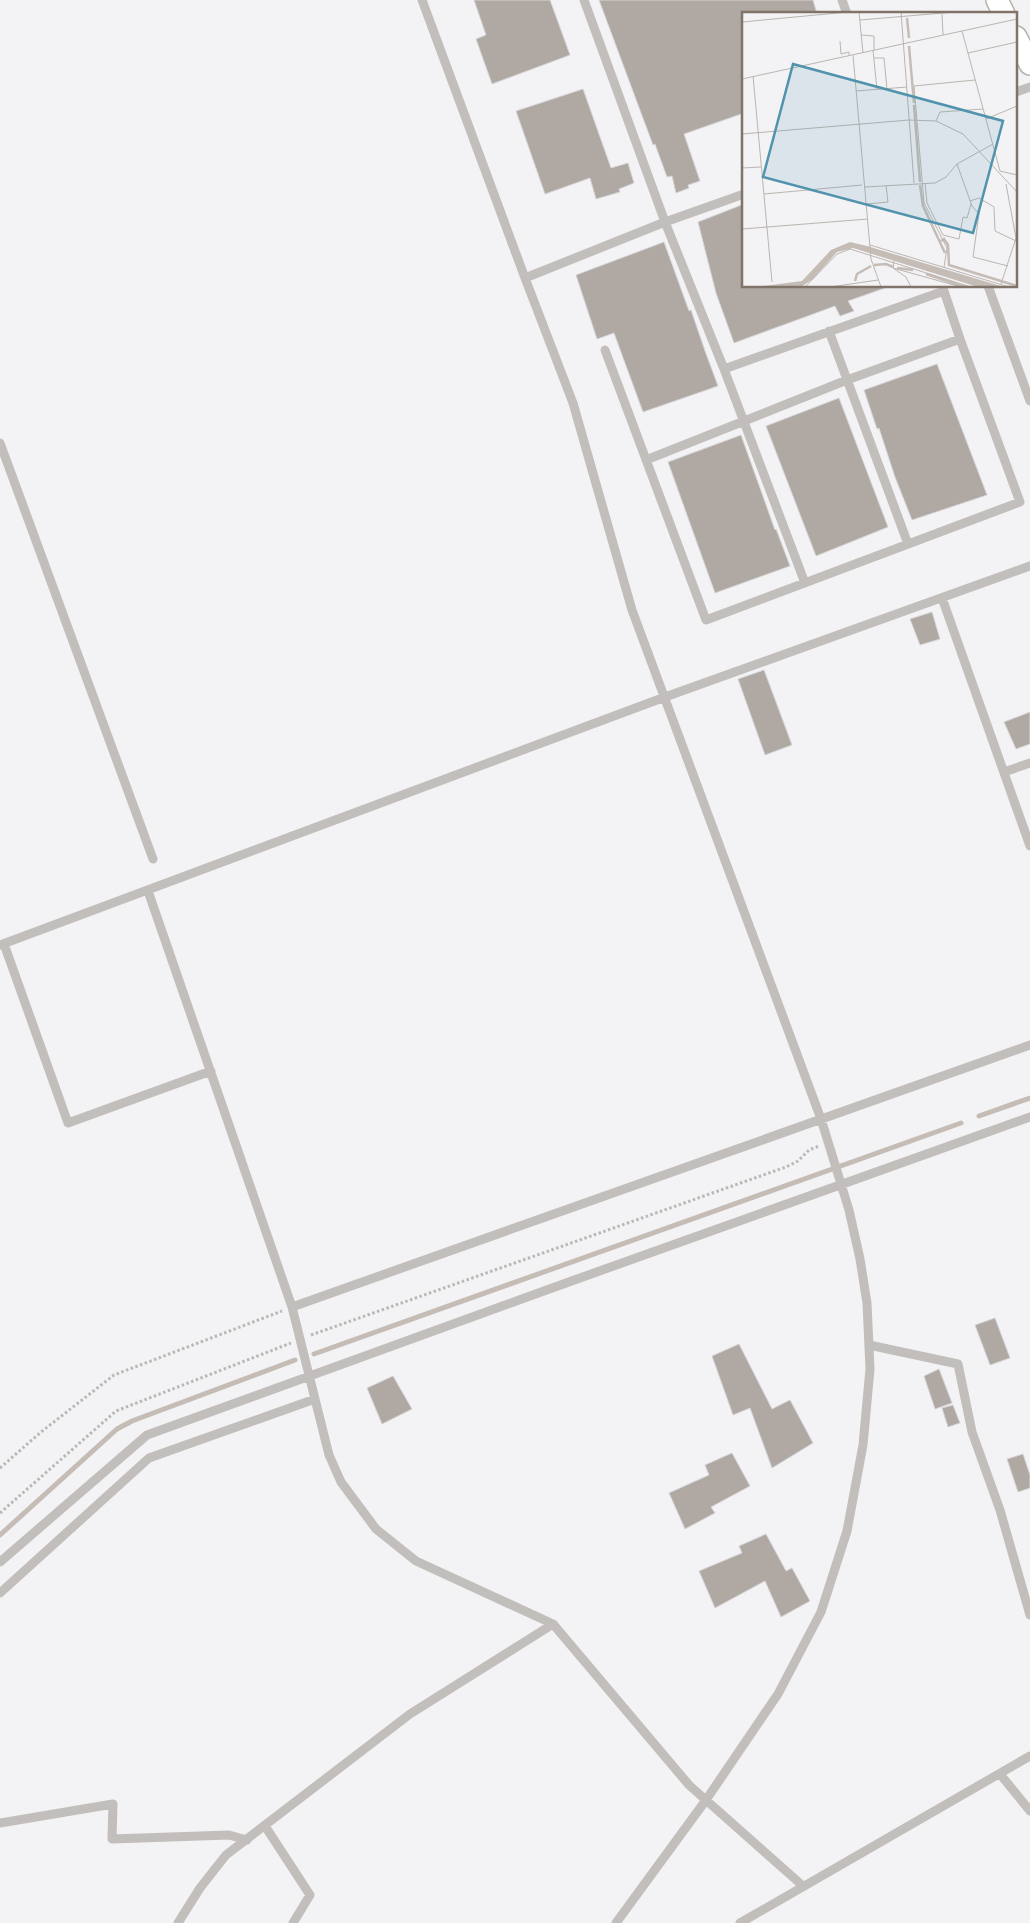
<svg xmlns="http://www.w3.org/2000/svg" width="1030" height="1923" viewBox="0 0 1030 1923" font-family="'Golos Text',sans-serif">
  <rect width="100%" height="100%" fill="#f3f2f5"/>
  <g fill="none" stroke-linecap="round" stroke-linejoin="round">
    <!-- stream -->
    <path stroke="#c6bcb6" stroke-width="5" d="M979 1116 1030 1098
      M314 1354 961 1123
      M0 1535 117 1429 132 1421 295 1360"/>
  </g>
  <!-- building -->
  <path fill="#afa8a3" stroke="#d5d5d7" d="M474 0H550L570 55 492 84 476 39 486 35Z
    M599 0H813L817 14H744V113L684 134 700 181 688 185 689 188 676 193 672 176 667 177 655 144 653 145Z
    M583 89 611 168 628 163 634 183 619 189 620 192 596 199 590 178 545 194 516 111Z
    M744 204V286H884L885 288 848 301 854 311 840 316 835 306 734 343 716 293 698 222Z
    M664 242 689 311 691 310 705 351 718 386 643 412 614 333 597 339 576 275Z
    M937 364 987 495 912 520 895 477 879 428 877 429 864 390Z
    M839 398 888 527 816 556 766 426Z
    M741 435 775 530 776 529 790 566 715 593 668 462Z
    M932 612 940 639 920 645 910 619Z
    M764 670 792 745 765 755 738 679Z
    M1030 712V744L1016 749 1004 722Z
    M995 1318 1010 1358 990 1365 975 1325Z
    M739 1344 772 1409 790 1400 813 1443 772 1468 750 1408 733 1415 712 1356Z
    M939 1369 952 1403 935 1409 924 1376Z
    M393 1376 412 1409 382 1424 367 1388Z
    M953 1405 960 1423 948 1427 942 1408Z
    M732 1453 750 1486 711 1507 715 1513 685 1529 669 1493 709 1475 705 1465Z
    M1023 1454 1030 1475V1488L1018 1492 1007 1459Z
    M766 1534 786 1571 792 1568 810 1601 781 1617 765 1581 715 1608 699 1571 742 1553 739 1546Z"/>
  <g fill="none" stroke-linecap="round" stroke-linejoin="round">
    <defs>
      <path id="major" d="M997 0 1004 14
        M1016 37 1030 64"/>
    </defs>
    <!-- major casing -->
    <use href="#major" stroke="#b5b1ad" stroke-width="24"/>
    <!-- path -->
    <path stroke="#bab8b5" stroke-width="3" stroke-dasharray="2.5 2.5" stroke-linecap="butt" d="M311 1335 786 1167 798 1161 809 1150 819 1146
      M0 1468 41 1432 114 1375 282 1311
      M0 1513 116 1411 291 1343"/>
    <!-- minor -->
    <path stroke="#c2bebb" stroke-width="9" d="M422 0 525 278 573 403 632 610 821 1119 849 1210 860 1259 867 1303 870 1369 863 1445 847 1531 821 1612 778 1694 706 1800 616 1923
      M584 0 665 222 724 369 944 291 943 288
      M842 0 847 14
      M1016 92 1030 87
      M525 278 665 222 744 194
      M988 286 1030 401
      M829 331 908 544
      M605 350 706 620 1020 502 960 339 944 291
      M724 369 805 583
      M0 443 153 859
      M646 460 847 380 960 339
      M942 598 1030 846
      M1004 772 1030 763
      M148 891 292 1307 329 1455 341 1482 376 1529 416 1561 553 1624 689 1785 803 1886
      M4 944 68 1123 211 1071
      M0 945 665 697 1030 566
      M292 1307 1030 1045
      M869 1345 958 1364 972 1432 1000 1510 1030 1615
      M0 1562 147 1435 566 1283 1030 1117
      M0 1593 149 1458 315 1399
      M1000 1774 1030 1811
      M0 1823 113 1804 112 1839 229 1835 247 1840
      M265 1826 310 1895 293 1923
      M178 1923 200 1888 226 1855 410 1714 553 1624
      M740 1923 1030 1756"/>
    <!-- major -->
    <use href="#major" stroke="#fff" stroke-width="21"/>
  </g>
  <!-- overview -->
  <g transform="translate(742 12)">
    <rect width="275" height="275" fill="#f3f2f5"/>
    <path d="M108 230 125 234 262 275H236L111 236 95 240 71 267 59 275H14L60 269 89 238Z" fill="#c6bcb6"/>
    <path fill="none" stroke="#c6bcb6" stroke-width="2.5" d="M165 6 167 26M167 34 172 91M172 93 178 170M178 173 181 194 203 241M199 229 202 227 206 233 207 253 275 274M132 253 144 252 151 255M155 256 171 258M184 262 223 275M113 269 115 262 129 254"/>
    <path fill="none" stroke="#bbb5b0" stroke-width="1" d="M117 0 121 41M159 0 172 171M200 2 201 23M118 8 213 0M0 10 106 0M220 19 258 159M119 23 132 24V38M98 29 99 42 107 40V43M131 38 135 78M226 41 275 30M111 43 129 247 139 275M132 46H142L145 77M11 64 30 270M0 67 275 7M114 79 165 75M244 107 275 94M194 109 198 100 241 97M0 122 167 108 194 109 221 122 275 180M215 152 230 194 237 202 231 245 266 254M0 156 19 155M258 159 275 163M183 171 185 191 201 223 217 227 221 205 225 206 229 192M123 175 193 171 204 165 215 152 251 132M22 182 120 173M228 189 237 186 252 195 253 219 274 229M125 192 146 190 144 173M0 217 126 207M128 233 267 275M152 249 151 256 164 265 169 275M202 255 205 236 182 191 172 74 233 68M151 256 219 275M259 272 274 226 264 172M63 275 95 242 108 237 229 275M88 275 136 268"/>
    <path fill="#5193ac" fill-opacity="0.15" stroke="#5193ac" stroke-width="2.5" d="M51 52 261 109 231 221 21 165Z"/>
    <rect width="275" height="275" fill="none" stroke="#807468" stroke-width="2.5"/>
  </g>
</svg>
